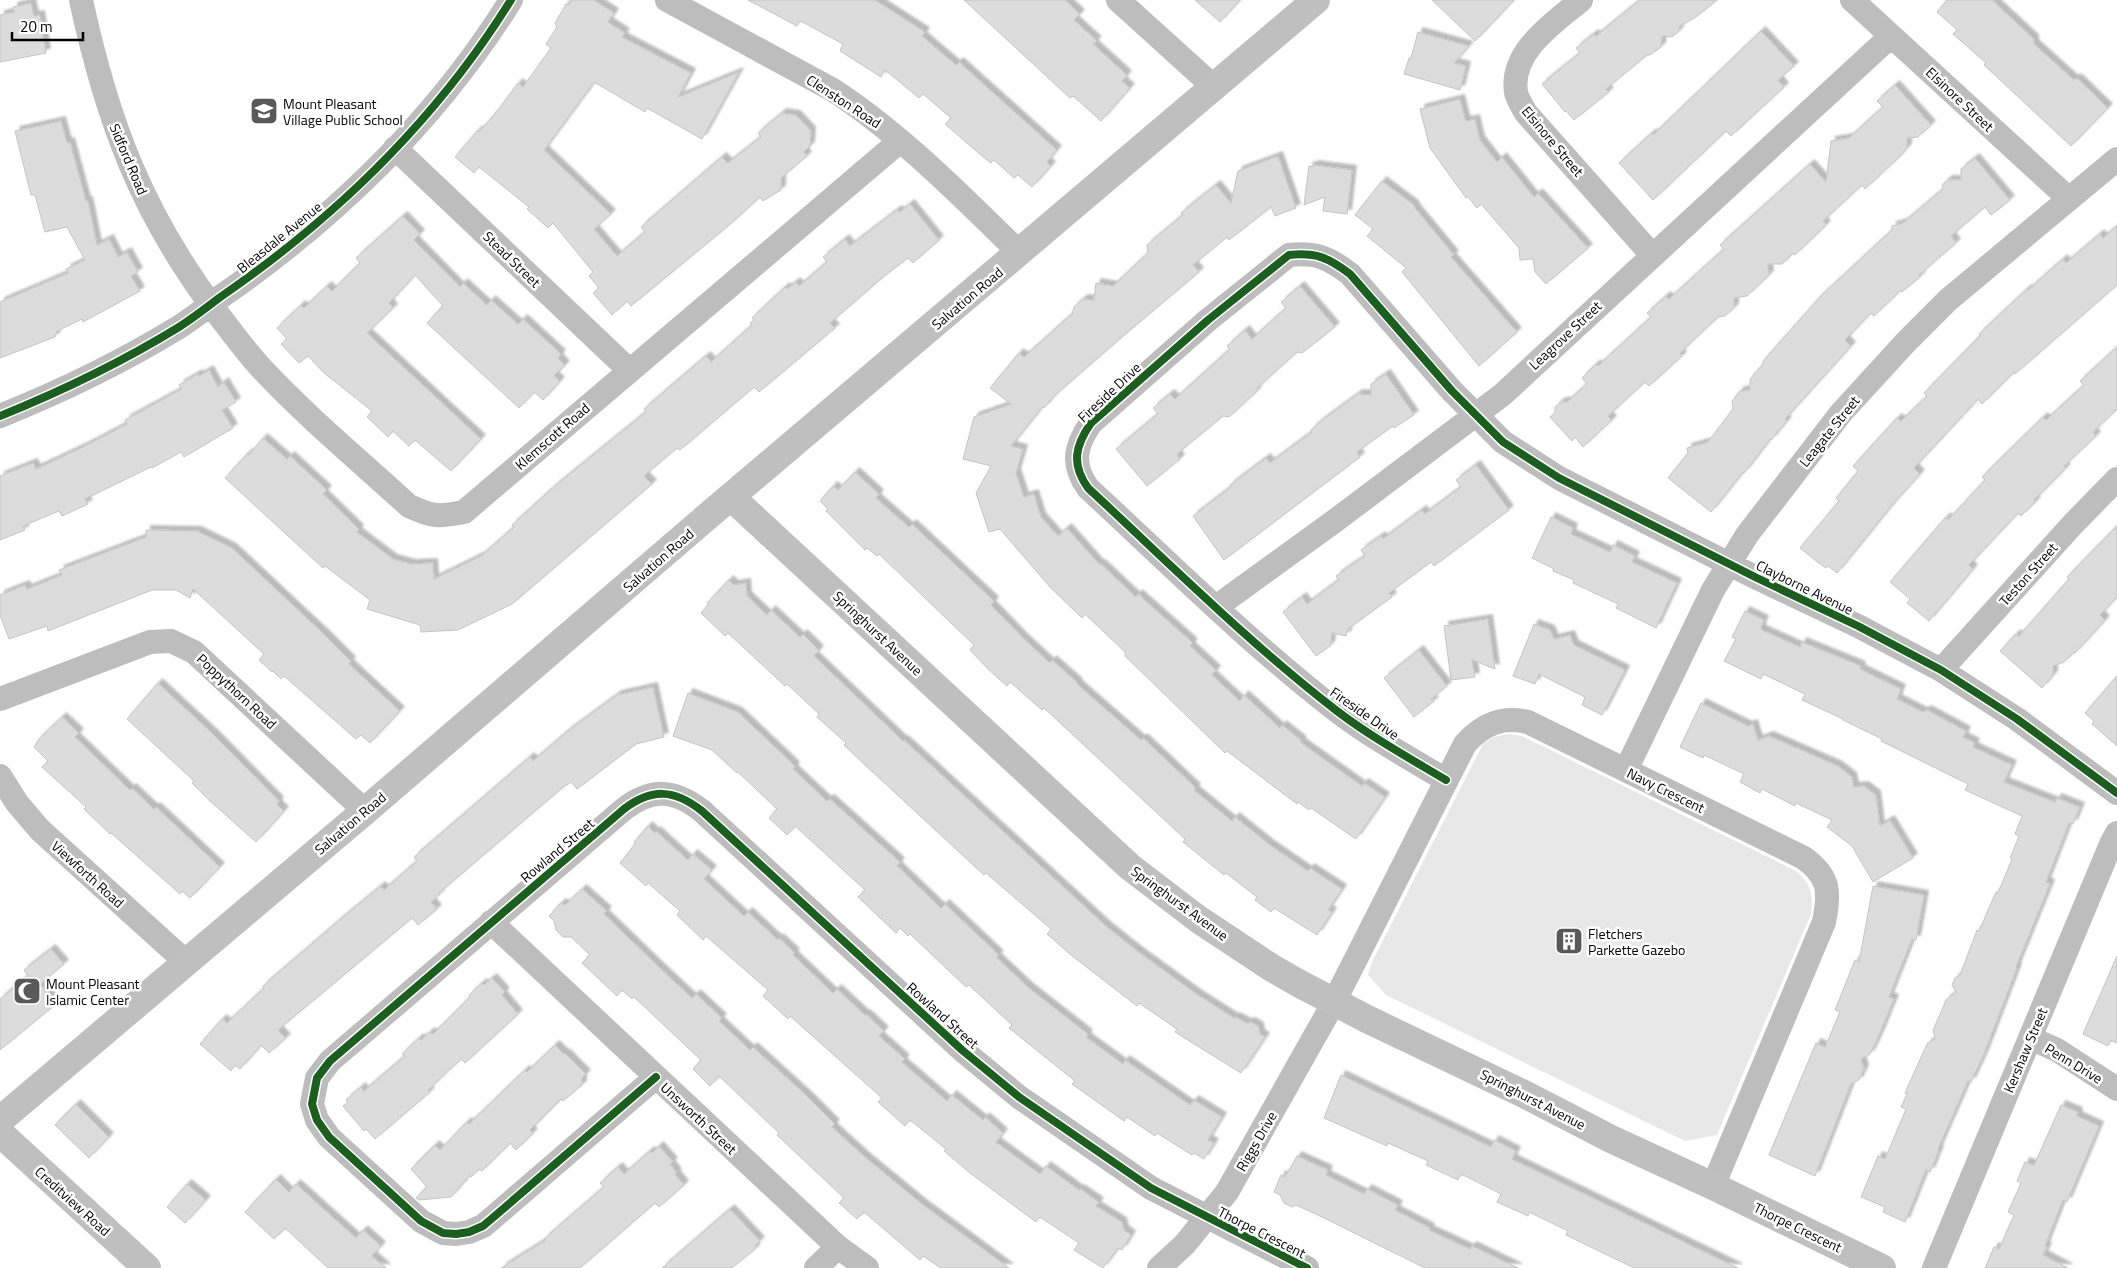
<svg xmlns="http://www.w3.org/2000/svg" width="2117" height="1268" viewBox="0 0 2117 1268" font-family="'Titillium Web',sans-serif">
  <defs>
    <filter id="shadow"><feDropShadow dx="4.5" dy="-4.5" stdDeviation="1" flood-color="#0004"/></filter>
  </defs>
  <rect width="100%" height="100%" fill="#fff"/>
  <!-- green -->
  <path fill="#e8e8e8" d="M1509 734 1522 736 1796 871C1810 883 1814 895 1811 914L1717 1135 1685 1141 1386 995 1368 975 1372 962 1483 744 1494 737Z"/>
  <!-- building -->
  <path fill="#dcdcdc" stroke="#c4c4c4" filter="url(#shadow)" d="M572 0H594L614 13 608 22 625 33 622 37 691 73 678 97 739 72 702 139 647 108 645 112 594 82 544 150 611 214 594 229 617 256 645 232 641 227 722 157 728 163 761 137 758 133 782 113 796 115 811 131 810 146 804 152 807 156 781 178V190L763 201 760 197 728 226 631 306 627 301 612 315 593 293 599 288 589 276 593 272 553 223 548 228 527 209 529 207 479 167 474 173 455 157 478 130 479 132 498 110 518 83 523 87 551 48 546 44 557 27 555 23 566 4 569 5Z
    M748 0H875L925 32 922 36 956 65 959 62 1057 150 1047 162 1051 166 1032 187 1018 175 1014 178 994 160 991 163 982 156 945 124 951 118 923 94 919 98 885 70 881 77 840 51 843 44 810 26 800 21 797 26Z
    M964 0H1065L1080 14 1074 20 1097 41 1093 44 1127 75 1122 81 1130 88 1101 121 1073 96 1070 98Z
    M1195 0H1240L1220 22Z
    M1432 0H1514L1475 41Z
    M1640 0H1717L1696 17 1680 26 1678 32 1672 37 1662 36 1661 47 1650 55H1647L1606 89 1609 92 1574 120 1566 111 1565 112 1542 84 1580 53 1576 48 1594 34 1596 36Z
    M1947 0H1992L2034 39V44L2073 79H2078L2108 108 2071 146 1984 65 1986 63 1953 34 1957 30 1937 12Z
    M31 3 34 16 40 15 46 53 0 62V15L14 12 13 7Z
    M1761 31 1794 66 1778 80 1784 87 1731 136 1726 131 1653 200 1619 163 1652 133 1653 135Z
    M1418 32 1469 46 1454 63 1466 66 1460 90 1404 74 1409 58H1411Z
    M1895 85 1931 125 1918 137 1907 138V148L1898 158 1865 189 1862 185 1823 221 1826 225 1795 255 1793 253 1782 264H1768L1769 275 1747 296 1734 298V308L1725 316 1718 317 1680 353 1682 356 1649 386 1645 382 1608 416 1612 420 1583 447 1575 437 1572 441 1550 417 1555 413V407L1561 402H1567L1587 384 1582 378 1596 364 1598 366 1651 317 1647 313 1666 296 1669 299 1724 249 1720 245 1810 164 1826 182 1831 141 1849 138 1883 107 1877 101Z
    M1460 99 1465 119 1467 121 1475 119 1480 140 1497 162 1502 157 1534 197 1538 193 1588 248 1546 284 1535 272 1533 259 1520 260 1519 248 1481 204 1477 208 1468 197 1466 198 1430 148 1420 109Z
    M61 121 67 143 70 142 86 201H88L97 245 109 239 118 257 127 252 138 272 131 276 140 291 83 322 82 319 57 331 55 337 0 358V302L68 273 66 269 85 260 67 227 45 232 35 195H31L15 131Z
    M1278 156 1296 208 1275 216 1271 207 1229 240 1227 237 1193 265 1199 272 1123 336 1053 397 1044 408 1042 407 1011 446 1023 449 1016 473 1024 497 1034 494 1041 517 1058 536 1067 528 1100 565 1101 564 1136 597 1138 594 1193 643 1190 646 1216 670 1212 675 1240 701 1244 695 1280 728 1282 725 1302 741 1300 742 1362 786 1364 783 1385 797 1356 839 1311 808 1309 810 1298 802 1297 804 1227 751 1225 753 1125 656V652L1085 614 1082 618 1050 587 1000 529 989 532 976 493 991 466 963 459 974 417 1011 404 990 388 1019 353 1024 357 1072 314 1074 307 1083 299 1094 300 1096 283 1113 286 1148 253 1147 245 1183 215 1181 213 1216 185 1231 203 1238 171Z
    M1975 158 2010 200 1991 215 1985 207 1951 236 1956 243 1919 275 1921 276 1902 292 1901 290 1874 316 1871 313 1845 340 1851 346 1785 419 1787 421 1771 440 1770 439 1744 473 1743 472 1711 512 1668 478 1688 453 1687 448 1708 442 1733 409 1732 401 1740 391 1750 390V379L1763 364V361L1820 297 1892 230V226L1903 223 1942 190 1943 184 1948 180H1961V169Z
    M1313 165 1352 170 1347 214 1323 211 1325 197 1304 205 1309 166 1313 167Z
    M1382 181 1414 205 1415 208 1454 255 1451 257 1517 332 1479 366 1402 272 1406 268 1367 236 1373 229 1355 215Z
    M910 204 939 240 913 263 908 258 883 277 830 323 835 328 759 392 754 387 680 450 677 448 644 476 652 484 512 604 458 630 421 632 420 625 367 609 370 600 325 566 323 568 225 478 248 453 249 455 263 438 287 459 290 456 327 490 323 494 359 529 357 532 393 559 411 564 433 563 434 579 481 556 514 527 512 525 555 486 646 412 644 409 706 356 711 362 752 325 750 323 754 320 752 318 785 287 787 289 796 282 799 286 827 262 823 257 845 239 850 246 897 210 900 212Z
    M403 216 420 234 414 240 460 287 463 283 487 305 491 300 518 324 523 319 561 354 558 358 565 365 554 376 560 381 543 400 534 392 519 408 427 323 443 306 415 275 389 303 393 308 367 333 481 439 451 471 415 440 409 446 393 431 388 437 367 417 372 411 324 373 308 356 299 363 281 344 287 339 277 328 301 305 304 308 327 286 332 291 360 263 356 258Z
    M2117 226V285L2015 374 2014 372 1982 404 1978 399 1914 468 1920 474 1892 505 1837 573 1828 566 1826 568 1816 561 1800 548 1839 501 1836 498 1858 471 1853 466 1897 418 1901 421 1927 396 1924 393 1980 336 1979 334 2027 289 2028 290 2063 259 2066 263 2100 234 2103 238Z
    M1300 286 1335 327 1302 353 1297 352 1257 388 1256 392 1229 417 1223 416 1177 454 1180 459 1147 486 1116 449 1158 414 1153 408 1170 394 1175 399 1230 349 1227 346 1245 330 1252 339 1286 308 1281 302Z
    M2117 347V409L2093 432 2096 436 2064 466 2066 468 2034 500 2036 501 2021 516 2018 513 1969 565 1973 569 1929 621 1907 603 1910 599 1890 582 1946 517 1948 520 1985 480 1982 477 2043 417 2046 420 2084 385 2080 381Z
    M209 370 218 387 224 382 236 402 222 410 233 428 184 457 181 452 152 468 151 467 85 499 88 504 62 516 59 511 23 526 25 530 0 540V476L33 463 36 469 85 446 127 424 125 420 182 389 179 385 198 374 199 376Z
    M1386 374 1414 415 1394 428 1393 426 1357 452 1360 457 1224 560 1193 516 1231 487 1230 485 1266 458 1270 463 1312 432 1311 430 1321 421 1358 394 1371 395V384Z
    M1476 465 1509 510 1434 566 1431 562 1389 593 1392 597 1348 629 1346 636 1332 633 1330 646 1316 656 1283 612 1302 597 1307 604 1339 580 1336 576 1365 556 1361 550 1381 536 1383 539 1422 510 1425 514 1461 487 1456 480Z
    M855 472 879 494 876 498 909 527 912 524 994 601 991 605 1024 639 1050 663 1052 660 1078 683 1077 684 1141 740 1143 738 1196 788 1194 790 1232 821 1235 817 1270 845 1308 871 1310 868 1342 889 1328 910 1332 912 1317 935 1274 908 1271 912 1255 900 1257 897 1226 873 1224 875 1183 842 1185 839 1044 708 1042 710 1010 682 1007 686 989 670 970 650 974 645 879 554 877 556 867 548 865 550 826 511 828 509 820 501 833 486 838 490Z
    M1551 517 1573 528 1571 534 1610 552 1613 545 1635 556 1632 562 1677 583 1656 628 1616 608 1618 604 1573 583 1574 580 1553 571 1554 569 1532 558Z
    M2117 526V597L2100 615 2105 620 2075 653 2074 652 2064 662 2053 666V675L2042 688 2000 651 2016 634 2019 636 2069 579 2067 577Z
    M146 530 197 531 232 548 328 638 351 661 349 664 400 711 370 743 361 735 356 739 284 676 281 679 273 671 272 672 259 660 264 654 193 589 190 598 176 590H152L48 631 47 626 9 639 0 615V595L25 585 27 589 62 575 59 570 146 537Z
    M729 580 734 585 746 583 747 596 767 615 771 610 800 637 803 634 819 650 814 656 903 741 904 740 1106 926 1136 950 1195 993 1234 1018 1235 1017 1247 1023 1251 1022 1259 1027 1260 1034 1265 1037 1241 1073 1175 1032 1177 1029 1139 1003 1137 1006 1071 955 1047 934 1051 929 986 873 984 875 865 765 844 745 846 743 817 717 819 714 787 684 785 686 728 633 725 636 701 613 709 604 707 603Z
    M1745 611 1764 620 1761 627 1762 630 1800 647 1802 642 1861 666 1860 669 1901 689 1897 699 1923 712 1927 710 1966 731 1963 737 1975 743 1973 747 2012 765 2004 782 2055 802 2057 798 2080 807 2073 824 2069 823 2046 882 2050 884 2016 967 2017 968 1984 1054 1971 1082 1968 1081 1938 1149 1939 1150 1930 1172 1926 1170 1905 1222 1883 1212 1885 1207 1861 1197 1878 1156 1885 1159 1906 1109 1901 1107 1907 1094 1905 1093 1927 1044 1935 1039 1933 1030 1941 1012 1946 1000 1956 992 1952 985 1955 978 1960 975 1977 930 1979 931 1996 892 1998 893 2012 859 2010 858 2019 836 2015 834 2022 816 1965 790 1968 784 1881 741 1882 739 1843 720V719L1802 700 1805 694 1763 674 1761 679 1724 661 1736 639 1732 637Z
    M1488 619 1495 669 1472 660 1475 677 1451 680 1444 626Z
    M1534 624 1550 630 1554 639 1570 635 1574 645 1625 670 1602 715 1582 705 1585 697 1539 674 1535 684 1513 676Z
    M1419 650 1447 686 1431 699 1434 701 1414 717 1384 678Z
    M2117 676V746L2092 724 2094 721 2085 713Z
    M158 683 214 735 279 801 277 804 284 811 256 842 210 801 192 783 194 781 127 719Z
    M653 687 664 737 636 744 577 789 571 782 562 788 439 893 440 894 431 902 437 909 418 925 412 918 278 1030 286 1038 269 1053 261 1045 240 1069 235 1065 231 1071 200 1044 222 1019 227 1023 264 988 263 986 348 913 381 886 384 890 417 861 414 857 530 757 533 761 568 731 617 695Z
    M688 693 738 712 795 766 793 769 827 801 830 799 900 862 897 866 941 908 945 904 999 955 996 957 1029 988 1088 1034 1086 1037 1123 1064 1125 1060 1190 1105 1194 1100 1222 1117 1208 1140 1214 1143 1204 1159 1194 1153 1192 1155 1157 1133 1155 1136 1127 1117 1124 1121 1072 1084 1075 1081 1009 1028 1012 1025 969 985 966 987 910 934 908 936 900 928 896 933 858 897 865 890 795 826 787 835 769 818 777 809 738 772 737 773 712 750 673 736Z
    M1701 703 1748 726 1753 724 1758 740 1769 736 1838 766 1852 777 1854 787 1864 786 1876 795 1880 826 1890 820 1913 858 1873 882 1852 846 1827 827 1832 820 1796 803 1795 806 1762 789 1760 793 1740 782 1744 774 1704 755 1703 758 1680 747Z
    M62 717 79 733 75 737 130 790 132 788 154 809 156 807 220 867 190 898 182 891 180 894 111 833 110 834 84 809 86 807 42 767 48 761 34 747 39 739Z
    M648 826 655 833 656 831 688 860 693 854 712 870 704 879 744 916 748 912 778 940 779 938 795 953 793 955 833 993 837 989 865 1015 866 1014 884 1031 879 1036 905 1059 902 1062 904 1064 947 1101 952 1095 983 1120 985 1117 1003 1133 996 1142 1011 1153 1040 1174 1046 1166 1079 1190 1080 1189 1099 1202 1096 1206 1122 1222 1124 1230 1131 1235 1122 1250 1118 1248 1103 1268 1074 1250 1079 1243 1040 1217 1036 1222 970 1173 944 1151 946 1149 910 1120 905 1126 878 1102 882 1098 790 1016 788 1019 763 996 768 990 706 936 703 940 677 915 680 911 648 883 646 886 620 863 635 844 634 842Z
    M1873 886 1924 895 1916 940 1912 939 1889 997 1894 999 1877 1040 1870 1054 1861 1059 1864 1069 1859 1080 1851 1084 1815 1176 1769 1155 1816 1043 1825 1047 1840 1012 1835 1010 1855 960 1859 962Z
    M582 889 607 911 604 914 661 969 692 998 696 994 722 1018 719 1021 750 1050 753 1047 807 1096 835 1124 832 1127 865 1157 922 1204 1009 1268H941L923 1256 920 1260 864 1212 857 1219 839 1203 844 1198 777 1135 779 1133 719 1076 710 1086 693 1069 701 1060 634 997 632 999 622 990 617 996 582 963 590 955 571 937H563L556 930 554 921 549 916 561 903 565 905Z
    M51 949 64 964 40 984 56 1004 0 1050V999L28 976 24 970Z
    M2117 956V1043L2111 1040 2108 1046 2083 1034Z
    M492 978 505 992 502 995 518 1014 465 1063 461 1059 428 1090 430 1092 375 1139 366 1129 364 1131 343 1106 348 1102 346 1100 361 1087 364 1091 371 1085 405 1056 402 1054 419 1038 421 1040 430 1032 433 1034 470 997 469 995 482 983 484 985Z
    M555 1045 564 1054 565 1053 586 1074 582 1078V1085L563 1101 561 1099 530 1130 533 1133 516 1150 510 1143 482 1171 479 1169 471 1177 470 1175 451 1197 419 1200 416 1198 427 1187 411 1169 435 1145 440 1150 467 1122 469 1124 525 1070 527 1072Z
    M1341 1075 1491 1147 1494 1140 1516 1151 1512 1159 1738 1268H1634L1566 1235 1568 1231 1529 1212 1528 1216 1497 1202 1501 1194 1461 1174 1458 1180 1426 1165 1428 1161 1388 1143 1387 1146 1324 1118Z
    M76 1104 109 1137 89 1158 55 1125Z
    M2061 1105 2078 1112 2077 1116 2099 1126 2067 1202 2063 1200 2045 1246 2047 1247 2043 1255 2068 1268H1985L1994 1247 1999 1249 2014 1215 2008 1212 2021 1183 2017 1181 2025 1162 2034 1165Z
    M659 1146 673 1162 670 1164 677 1173 675 1174 684 1185 659 1207 655 1203 580 1268H501L546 1240 544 1239 604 1187 600 1183 618 1167 624 1174 650 1151 652 1153Z
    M1297 1156 1328 1170 1326 1175 1364 1194 1367 1189 1398 1205 1395 1210 1430 1228 1429 1230 1470 1249 1472 1246 1518 1268H1425L1322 1217 1296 1205 1292 1207 1284 1203 1280 1195 1274 1192 1281 1175 1285 1177Z
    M276 1179 289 1192 296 1184 356 1238 363 1230 381 1246 372 1256 386 1268H328L285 1228 274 1239 245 1212Z
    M187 1184 206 1200 185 1223 167 1207Z
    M730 1209 760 1241 755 1246V1249L732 1268H662Z"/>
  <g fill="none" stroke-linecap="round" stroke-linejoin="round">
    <!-- street -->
    <path stroke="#bdbdbd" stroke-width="24" d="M81 0C107 121 142 214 217 313 232 332 246 352 262 369 308 418 360 461 409 506 433 517 438 517 464 512L900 141
      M667 0 833 90C902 135 961 196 1020 253
      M1118 0 1214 87
      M1581 0C1554 23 1510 51 1516 92 1517 99 1523 107 1526 113L1652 255
      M1852 0 2068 198
      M395 148 629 370
      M0 416C62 391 122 362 179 327 193 318 206 308 219 298 334 219 437 119 511 0
      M1216 607 1336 520 1502 395 1891 36
      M1941 670 2073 524 2117 479
      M0 699 150 642 171 641 194 652 365 811
      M1626 770 1713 590 1747 535 1841 413 1906 342 1948 300 2117 159
      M0 776 17 803 40 830 186 962
      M1446 780C1409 758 1371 737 1337 711 1249 643 1169 563 1088 488 1071 464 1075 446 1091 423L1208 320 1289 255C1316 252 1329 258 1350 274L1452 391 1503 442 1559 478 1757 578 1858 626 1941 670 2017 719 2117 793
      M491 922 838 1247 867 1268
      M2030 1038 2057 1050 2117 1089
      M656 1077 496 1215 483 1226 469 1232 456 1234 443 1233 421 1221 329 1137 317 1120 312 1104 317 1078 330 1061 624 809C652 788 674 789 702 811L962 1050 1019 1097 1151 1188 1307 1268
      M816 1268 838 1247
      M1159 1268 1185 1244 1227 1192 1334 1002 1465 744C1483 724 1502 716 1528 722L1804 858C1830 877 1830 892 1824 922L1713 1186
      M1934 1268 2111 844 2117 833"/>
    <!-- secondary -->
    <path stroke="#bfbfbf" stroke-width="28" d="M731 497 1130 867 1198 919 1272 968 1300 984 1367 1019 1522 1093 1611 1139 1713 1186 1882 1268
      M0 1120 365 811 702 521 1316 0
      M0 1133 147 1268"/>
    <defs>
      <path id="cycleway" d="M0 416C62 391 122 362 179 327 193 318 206 308 219 298 334 219 437 119 511 0
        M1446 780C1409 758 1371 737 1337 711 1249 643 1169 563 1088 488 1071 464 1075 446 1091 423L1208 320 1289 255C1316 252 1329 258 1350 274L1452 391 1503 442 1559 478 1757 578 1858 626 1941 670 2017 719 2117 793
        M656 1077 496 1215 483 1226 469 1232 456 1234 443 1233 421 1221 329 1137 317 1120 312 1104 317 1078 330 1061 624 809C652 788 674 789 702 811L962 1050 1019 1097 1151 1188 1307 1268"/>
    </defs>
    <!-- cycleway casing -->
    <use href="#cycleway" stroke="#fff" stroke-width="11"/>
    <!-- cycleway -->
    <use href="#cycleway" stroke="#1b5e20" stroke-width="8"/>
  </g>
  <!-- icons -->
  <defs>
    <symbol id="school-square" viewBox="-11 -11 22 22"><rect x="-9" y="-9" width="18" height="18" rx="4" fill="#595959" stroke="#fff"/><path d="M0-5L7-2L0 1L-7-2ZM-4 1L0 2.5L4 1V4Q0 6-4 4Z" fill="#fff"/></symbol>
    <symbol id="building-square" viewBox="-11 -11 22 22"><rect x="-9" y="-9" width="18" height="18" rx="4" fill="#595959" stroke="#fff"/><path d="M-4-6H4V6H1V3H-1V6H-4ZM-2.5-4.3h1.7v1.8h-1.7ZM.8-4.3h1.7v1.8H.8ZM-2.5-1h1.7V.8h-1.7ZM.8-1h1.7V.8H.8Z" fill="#fff"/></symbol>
    <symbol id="mosque-square" viewBox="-11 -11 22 22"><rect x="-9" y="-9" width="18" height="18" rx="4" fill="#595959" stroke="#fff"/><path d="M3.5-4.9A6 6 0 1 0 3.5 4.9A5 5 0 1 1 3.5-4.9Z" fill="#fff"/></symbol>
  </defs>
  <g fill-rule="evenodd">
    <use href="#school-square" x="248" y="95" width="32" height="32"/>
    <use href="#building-square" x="1553" y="925" width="32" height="32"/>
    <use href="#mosque-square" x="11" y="975" width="32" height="32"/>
  </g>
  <g text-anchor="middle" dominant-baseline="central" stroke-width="5" stroke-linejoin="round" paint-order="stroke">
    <!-- street labels -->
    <g font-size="14" fill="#000" stroke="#fff">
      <text transform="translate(1960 99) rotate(43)">Elsinore Street</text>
      <text transform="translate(844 101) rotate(33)">Clenston Road</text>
      <text transform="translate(1553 141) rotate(50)">Elsinore Street</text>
      <text transform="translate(129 159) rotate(67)">Sidford Road</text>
      <text transform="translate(279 237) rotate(-39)">Bleasdale Avenue</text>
      <text transform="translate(512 259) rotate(44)">Stead Street</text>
      <text transform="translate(967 298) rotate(-40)">Salvation Road</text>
      <text transform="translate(1565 335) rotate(-43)">Leagrove Street</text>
      <text transform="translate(1109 392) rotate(-43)">Fireside Drive</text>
      <text transform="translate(1829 431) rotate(-51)">Leagate Street</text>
      <text transform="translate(552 436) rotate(-41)">Klemscott Road</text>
      <text transform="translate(658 560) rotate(-41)">Salvation Road</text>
      <text transform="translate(2028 574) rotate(-48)">Teston Street</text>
      <text transform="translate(1805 587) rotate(26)">Clayborne Avenue</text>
      <text transform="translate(878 633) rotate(43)">Springhurst Avenue</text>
      <text transform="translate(237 691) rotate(43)">Poppythorn Road</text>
      <text transform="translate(1365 713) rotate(35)">Fireside Drive</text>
      <text transform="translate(1666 790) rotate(26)">Navy Crescent</text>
      <text transform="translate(350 823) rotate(-40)">Salvation Road</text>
      <text transform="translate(557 850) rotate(-40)">Rowland Street</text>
      <text transform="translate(88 874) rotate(42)">Viewforth Road</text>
      <text transform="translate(1180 903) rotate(36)">Springhurst Avenue</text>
      <text transform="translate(943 1015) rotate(42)">Rowland Street</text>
      <text transform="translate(2025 1050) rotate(-67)">Kershaw Street</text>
      <text transform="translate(2074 1063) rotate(31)">Penn Drive</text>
      <text transform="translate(1533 1099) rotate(27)">Springhurst Avenue</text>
      <text transform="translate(699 1118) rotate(43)">Unsworth Street</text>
      <text transform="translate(1256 1141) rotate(-60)">Riggs Drive</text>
      <text transform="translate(73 1201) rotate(42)">Creditview Road</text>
      <text transform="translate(1798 1227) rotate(26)">Thorpe Crescent</text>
      <text transform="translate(1262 1232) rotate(27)">Thorpe Crescent</text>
    </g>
    <!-- poi labels -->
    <g font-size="14" fill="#000" stroke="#fff" text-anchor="start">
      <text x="283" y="103">Mount Pleasant<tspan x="283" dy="16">Village Public School</tspan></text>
      <text x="1588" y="933">Fletchers<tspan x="1588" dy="16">Parkette Gazebo</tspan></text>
      <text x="46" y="983">Mount Pleasant<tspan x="46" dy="16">Islamic Center</tspan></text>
    </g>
  </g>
  <!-- scale -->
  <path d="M12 32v8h71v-8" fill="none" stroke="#000000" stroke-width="2.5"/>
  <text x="20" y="32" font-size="15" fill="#000000" stroke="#ffffff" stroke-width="4" paint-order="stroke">20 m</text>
</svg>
